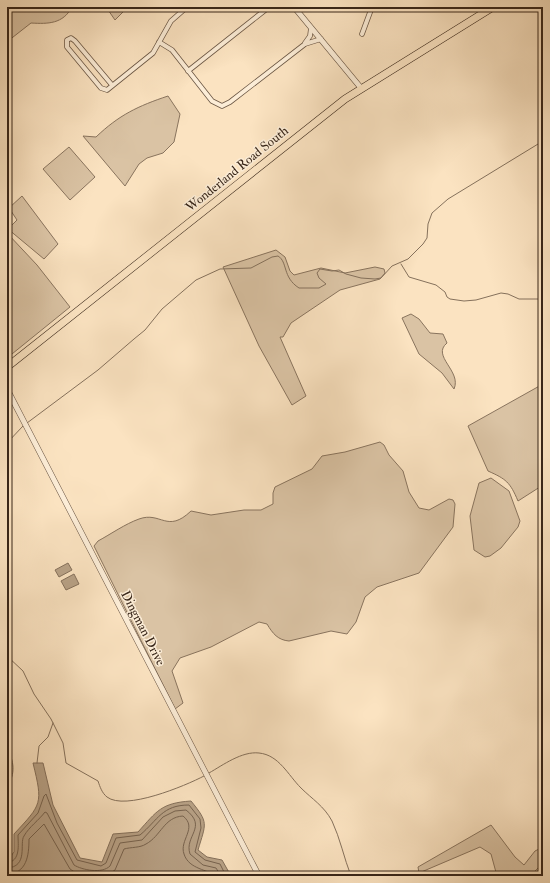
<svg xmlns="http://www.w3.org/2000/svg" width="550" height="883" viewBox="0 0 550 883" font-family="'IM FELL Double Pica',serif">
  <rect width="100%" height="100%" fill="#fbe3c1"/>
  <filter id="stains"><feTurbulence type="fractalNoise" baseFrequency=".005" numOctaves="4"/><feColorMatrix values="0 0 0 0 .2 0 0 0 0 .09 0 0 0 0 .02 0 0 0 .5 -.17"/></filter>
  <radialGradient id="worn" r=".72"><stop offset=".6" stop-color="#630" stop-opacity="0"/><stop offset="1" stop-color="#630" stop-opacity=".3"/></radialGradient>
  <!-- green -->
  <path fill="#dac3a4" stroke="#89745e" d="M7 7H72C63 24 48 24 31 23L8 41Z
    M106 7H128L115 20Z
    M168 96 180 114 174 142 163 153 147 158 139 164 125 186 83 136 96 137C119 115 138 106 168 96Z
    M69 147 95 177 70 200 43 169Z
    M22 196 58 244 44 259 8 229 17 220 9 208Z
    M7 233 37 265 70 307 7 358Z
    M276 250 285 257 290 271 294 275 321 268 345 273 375 267 384 269 385 273 380 279 340 290 291 323 283 337H280L306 396 292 405 259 346 223 267Z
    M411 314 419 319 430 333 443 334 447 343C431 356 462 371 454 389L442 373 419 354 402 318Z
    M543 384V485L518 501C510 482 506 479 488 471L468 426Z
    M380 442 384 445 389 455 403 471 409 492 419 508 429 510 449 499 453 500 455 504 453 527 419 573 377 587 365 597 356 622 347 634 331 631 289 641C278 640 273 634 267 624L259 622 211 647 180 658 172 671 183 703 175 709 94 546 98 541C111 534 125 524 139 519 161 511 167 534 191 511L211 515 244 510H261L273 504V493L275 487 312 469 322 456 345 452Z
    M491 478 509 491 520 521 518 527 501 548 490 556 485 557 474 550 470 516 479 483Z
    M7 747C14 762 16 773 7 787Z
    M491 825 515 857 524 865 535 851 543 847V876H497L491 854 480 847 419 873 418 867Z"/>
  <!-- water -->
  <path fill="#b9a388" stroke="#85715c" d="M68 563 72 570 59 577 55 570Z
    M74 574 79 584 66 590 61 581Z
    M33 763H43L53 805 80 858 102 862 113 834 138 832C157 811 161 803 191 801 209 823 206 823 198 850L207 857 222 860 231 876H7V861L14 852V834C42 804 43 804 33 763Z"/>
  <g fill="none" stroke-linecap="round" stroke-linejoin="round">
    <!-- shore -->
    <path stroke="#786450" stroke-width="1" d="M7 863C21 861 18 845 18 835L38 813 44 796 46 794 57 823 77 860 101 866 106 863 116 838 140 835C158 820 162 805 189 805L200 819 201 828 195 852 205 860 220 864 226 876
      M7 868C29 867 19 843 24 836 29 827 39 820 45 812L47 813 74 865C82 870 102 874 110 866L120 843 142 840 163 817 175 811 186 810C208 827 184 836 190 854L203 865 216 868 221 876
      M7 874C27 874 29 855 29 839L44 824 70 869 76 873 96 876
      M106 876 115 870 124 849C131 847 140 848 146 844 161 836 164 817 183 816 198 828 179 840 184 854 189 870 209 869 214 876"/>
    <!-- stream -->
    <path stroke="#85715c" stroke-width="1" d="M401 264 409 277 436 285 445 292 447 297 450 299 464 301 476 300 501 293 508 294 519 299H543
      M27 423 98 370 134 339 145 330 162 309 196 280 220 269 251 268 272 257 278 256C288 262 282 277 299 288H319L326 284 319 278 317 273 320 269 332 271 339 270 346 274 361 278 375 279 381 278 392 266 408 259 423 244 427 238 428 224 432 213 448 199 543 141
      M7 443 23 426
      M7 656 23 671 34 694 51 719 63 743 66 763 98 781C100 787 102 793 107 797 125 811 185 786 204 776
      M37 763 39 746 48 737 53 723
      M209 773C223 765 242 751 259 753 279 755 288 775 301 788 312 799 324 806 332 821 340 838 344 858 351 876
      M530 876 543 863"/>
    <defs>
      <path id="minor" d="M362 34 372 7
        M159 42 172 50 212 101 222 106 230 102 305 44 321 39
        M305 43 310 36 311 28
        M188 71 269 7
        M112 85 75 41 71 38 67 40V47L101 88 107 90 153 53 171 21 187 7"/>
      <path id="tertiary" d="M294 7 361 88
        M7 389 259 876"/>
      <path id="primary" d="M7 367 345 99 493 7"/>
    </defs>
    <!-- minor casing -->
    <use href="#minor" stroke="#695543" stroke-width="5.5"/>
    <!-- tertiary casing -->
    <use href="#tertiary" stroke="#695543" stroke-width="6"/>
    <!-- primary casing -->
    <use href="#primary" stroke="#382619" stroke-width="8"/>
    <!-- minor -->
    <use href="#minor" stroke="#fcedd7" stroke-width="4"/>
    <!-- tertiary -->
    <use href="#tertiary" stroke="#fcedd7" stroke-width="5"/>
    <!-- primary -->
    <use href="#primary" stroke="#fbe3c1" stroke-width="7"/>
  </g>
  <g text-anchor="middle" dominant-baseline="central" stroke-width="3" stroke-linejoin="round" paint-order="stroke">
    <!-- street labels -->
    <g font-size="13" fill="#382619" stroke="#fcedd7">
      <text transform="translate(237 169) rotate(-39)">Wonderland Road South</text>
      <text transform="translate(143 628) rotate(63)">Dingman Drive</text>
    </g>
  </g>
  <!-- margin -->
  <rect width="550" height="883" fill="none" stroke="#fbe3c1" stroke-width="24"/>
  <rect x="8" y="8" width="534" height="867" fill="none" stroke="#382619" stroke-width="2"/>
  <rect x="12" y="12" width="526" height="859" fill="none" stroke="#382619"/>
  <rect width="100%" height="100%" filter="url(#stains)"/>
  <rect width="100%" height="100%" fill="url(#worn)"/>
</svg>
